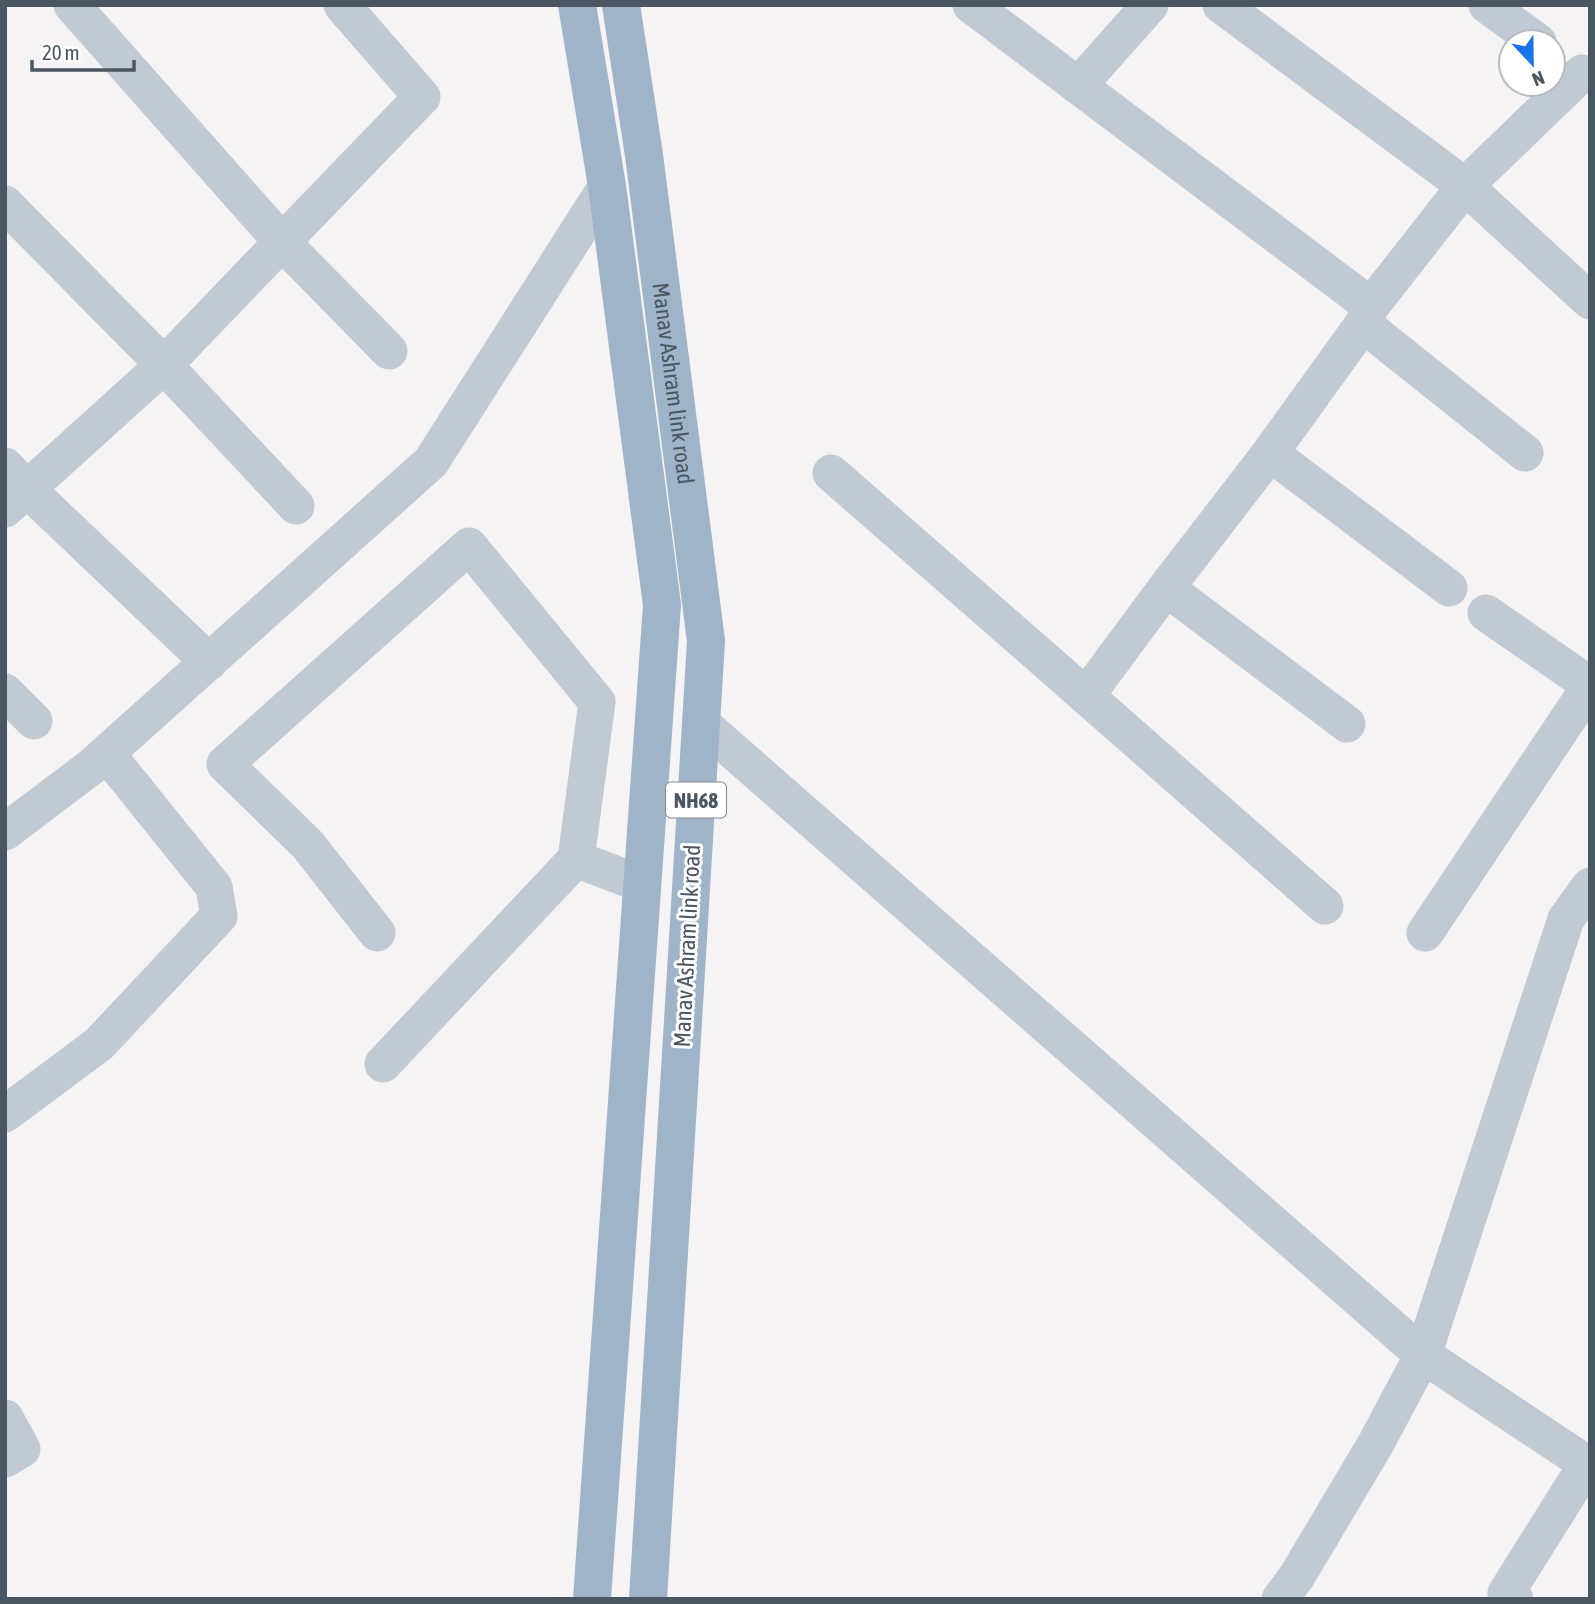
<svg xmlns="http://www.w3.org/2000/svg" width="1595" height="1604" viewBox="0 0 1595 1604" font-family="'Asap Condensed',sans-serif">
  <rect width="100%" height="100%" fill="#f5f3f3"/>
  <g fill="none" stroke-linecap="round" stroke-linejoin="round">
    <!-- minor -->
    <path stroke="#c1cad2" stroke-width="37" d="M342 5 422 97 282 242 389 351
      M971 5 1371 306
      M1221 5 1465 186 1590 301
      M1487 5 1538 42
      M1078 86 1150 5
      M5 204 164 365 282 242 72 5
      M1363 324 1525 453
      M1270 453 1449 588
      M5 466 27 489 209 662
      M831 473 1086 696 1166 588
      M5 509 164 365 296 506
      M1486 613 1590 685
      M5 692 34 721
      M1086 696 1325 906
      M701 723 1423 1355 1590 1466
      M1347 724 1166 588 1270 453 1363 324 1371 306 1465 186 1582 73
      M5 832 91 767 431 462 607 186
      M377 933 308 845 225 764 469 546 597 702 576 859
      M1425 933 1590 686
      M383 1064 576 859 641 884
      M5 1114 99 1044 219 916 214 887 107 754
      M5 1418 22 1449 5 1459
      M1280 1599 1297 1576 1375 1445 1423 1355 1566 919 1590 886
      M1515 1599 1506 1593 1587 1464"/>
    <!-- trunk -->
    <g stroke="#9fb4c9" stroke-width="38">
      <path d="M577 5 607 186 662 605 592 1599"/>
      <path id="s1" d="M621 5 644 155 706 641 648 1599"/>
    </g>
  </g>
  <g text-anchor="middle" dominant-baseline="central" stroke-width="6" stroke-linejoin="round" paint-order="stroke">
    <!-- shield labels -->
    <rect fill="#fff" stroke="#808990" stroke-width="2" x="666" y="782.5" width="60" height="35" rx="5"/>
    <g font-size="21" font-weight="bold" fill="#4a5661">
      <text x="696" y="800">NH68</text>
    </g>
    <!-- street labels -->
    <g font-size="23" fill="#4a5661" stroke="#fff">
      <text stroke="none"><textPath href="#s1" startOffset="382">Manav Ashram link road</textPath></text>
      <text transform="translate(687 946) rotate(-87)">Manav Ashram link road</text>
    </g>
  </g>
  <!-- border -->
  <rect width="1595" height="1604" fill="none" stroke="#4a5661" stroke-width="14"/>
  <!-- north arrow -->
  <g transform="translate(1532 63) rotate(158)"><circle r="33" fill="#ffffff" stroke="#b7bbc0" stroke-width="2"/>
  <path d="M0-5L12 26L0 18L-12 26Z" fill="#1a73e8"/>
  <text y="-10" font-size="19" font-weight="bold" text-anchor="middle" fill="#4a5661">N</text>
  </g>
  <!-- scale -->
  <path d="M32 60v10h102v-10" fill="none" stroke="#4a5661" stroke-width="3.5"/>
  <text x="42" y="60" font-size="21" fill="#4a5661" stroke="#ffffff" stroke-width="5" paint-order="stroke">20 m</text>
</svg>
